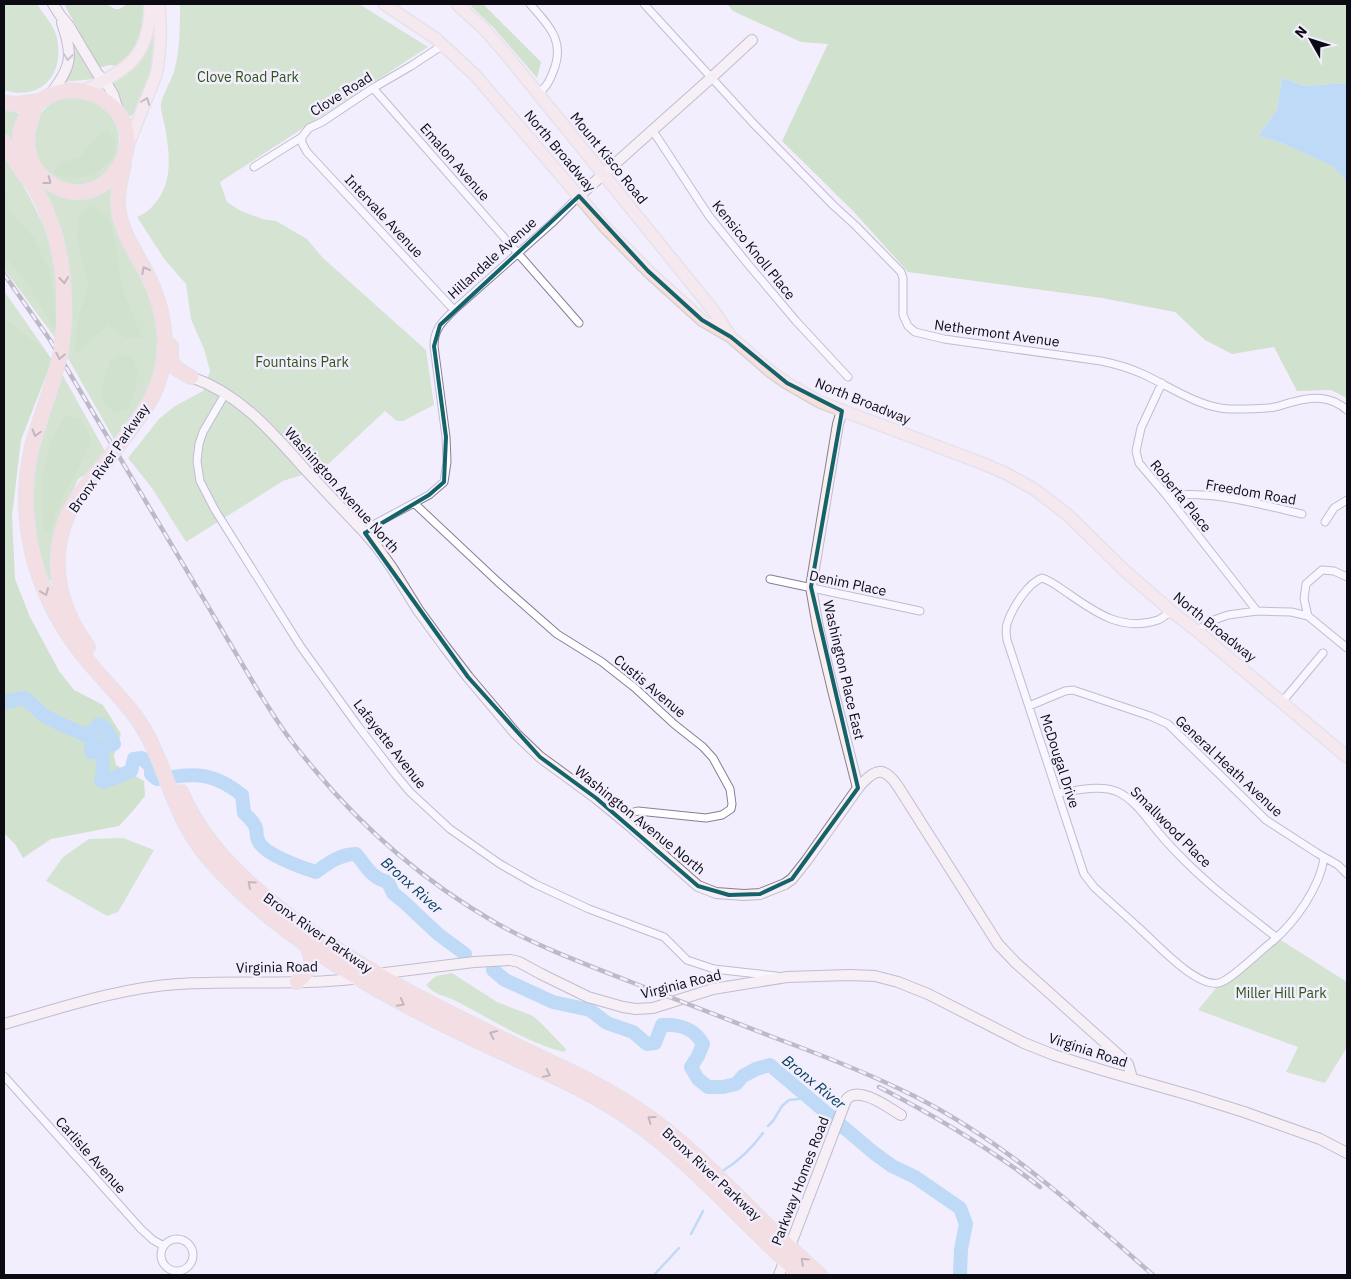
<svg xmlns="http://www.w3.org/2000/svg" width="1351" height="1279" viewBox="0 0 1351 1279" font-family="'IBM Plex Sans',sans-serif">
  <rect width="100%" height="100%" fill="#f2eefd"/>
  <!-- green -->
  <path fill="#b2d6a0" d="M4 4H37C44 15 54 25 57 38 65 74 41 102 4 90Z
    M180 4H359L428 47 220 182 227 202 239 210 262 219 276 221 307 239 323 258 426 350 434 405 403 421H397L385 411 324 468 283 481 186 542 152 488 128 458 159 419 175 406 203 391 210 371 204 349 191 319 186 284 165 260 137 217C141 215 147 212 150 209 174 186 170 156 165 127 164 121 160 109 161 104 163 93 170 83 174 72 180 51 180 26 180 4Z
    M154 12 156 50 151 75 135 114 130 116 127 115 108 83Z
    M76 45 94 79 63 82 72 47Z
    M31 141a44 44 0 1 1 88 0a44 44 0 1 1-88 0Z
    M4 110 19 113 14 131V143L12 145 4 134Z
    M4 155 28 194 49 236 56 277 57 333 56 339 4 269Z
    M38 178 52 189 108 183 115 188 156 305 161 338 157 367 146 397 114 439 65 353C74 322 72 290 67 258 66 250 65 242 63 235 57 215 47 197 38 178Z
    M4 291 44 348 4 317Z
    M61 372 105 451 87 474 78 479 57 528 53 579 49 581 45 578 37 546 31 514 33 479 39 445Z
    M123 838 154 850 118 912 107 916 46 881 63 857 89 839Z
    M1276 937 1347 982V1047L1325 1083 1286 1072 1298 1047 1198 1010 1221 982Z
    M452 973 497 1002 533 1016 541 1023 566 1049 564 1052C525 1042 491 1019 456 1001 445 995 435 996 426 985L436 976Z"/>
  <!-- forest -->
  <path fill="#a7d092" d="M64 4H106L115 9H119L125 6 124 4H145C147 31 138 47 120 66L109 65 99 68Z
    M469 4H483L541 62 537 78 494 28Z
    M727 4H1347V83L1305 86 1282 78 1277 110 1258 136 1282 143 1334 166 1347 181V398L1331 390 1297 391 1274 347 1232 354 1205 340 1175 312 1102 298 908 272 854 212 782 141 828 44 801 42 733 11Z
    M108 131 116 144 112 159 94 175 71 179 53 173 59 164 81 156 100 132Z
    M4 185 9 210 34 238 51 275 57 333 26 282 4 255Z
    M93 206 109 218 115 240 122 288 142 338H125L108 325 93 338 79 352 75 351 76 331 80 311 89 288 77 239 80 213Z
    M4 317 44 348 52 360 21 440 12 516 15 579 30 617 59 671 74 690 103 705 121 734 114 755 116 765 144 781 145 796 131 813 119 826 51 839 23 858 15 844 4 833Z
    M122 354 133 358C141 373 135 393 129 408L116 413 103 403V384L110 360Z
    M66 415 81 419 91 437C84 464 68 485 57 511 52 521 56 525 46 535L43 529 42 477 52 438Z"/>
  <!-- water -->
  <path fill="#7ec2f0" d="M1282 78 1305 86 1347 83V181L1333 166 1282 143 1258 136 1277 110Z"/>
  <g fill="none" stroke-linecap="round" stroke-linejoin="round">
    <!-- stream -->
    <path stroke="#7ec2f0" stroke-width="2.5" d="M768 1126 773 1121 782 1106 789 1100 799 1099 807 1096
      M724 1170C740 1160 752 1148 763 1133
      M691 1234 703 1211
      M654 1275 679 1248"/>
    <!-- river -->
    <path stroke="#7ec2f0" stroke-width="14" d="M4 703 8 701 24 698C31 703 36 708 42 714 55 723 71 728 85 735L95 730 99 724 106 729 114 744 109 746 92 743 91 752 101 753C104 763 104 770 101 780L104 782 131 771 134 759 142 758 151 767V774L157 779C195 774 210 770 242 795L244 813C248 817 254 822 256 828 257 832 256 836 258 840 263 854 302 868 316 872 328 863 341 854 356 854 367 867 371 878 388 882L393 893 404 902 438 934 465 954
      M493 970 505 980 553 1002 590 1010 607 1023 633 1032 647 1044 655 1043 662 1025C680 1024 694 1028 703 1044L698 1056 691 1067 698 1079 708 1087H723L736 1084 743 1076 756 1069 770 1065 874 1153 892 1166 915 1177 960 1208 966 1224 961 1249 960 1275"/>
    <defs>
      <path id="street" d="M530 4C549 26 566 41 553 72 549 82 547 86 538 94
        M644 4 752 122 833 205 856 226 901 272 903 278V315L908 326 915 332 944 339 1101 361C1116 364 1130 368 1145 375 1170 387 1201 408 1229 409 1241 409 1263 409 1275 407 1281 406 1287 403 1293 402 1313 396 1331 396 1347 410
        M373 88 579 323
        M653 131 709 216 747 263 796 321 848 377
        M302 137V143L307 152 454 310
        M254 167 302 137 309 128 322 122 373 88 411 66 443 45
        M1162 383 1141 428 1136 451 1139 463 1167 496 1257 611
        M225 394 203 432 199 444 197 461 200 481 215 510 301 647 358 726 395 774 410 792 450 829 500 864 535 884 589 909 664 937 687 960 714 969 776 976
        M1167 496C1211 490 1258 504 1302 514
        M415 504 498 582 557 634 602 662 635 688 674 724 703 747 713 758 730 789 732 804 731 809 722 815 706 818 638 811 618 816
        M1325 522 1334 508 1347 500
        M365 533 373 525 429 495 444 482 447 462 446 437 434 346C434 329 442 322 454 310L552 223 579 196
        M770 579 920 611
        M1171 611C1167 614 1163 618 1158 620 1123 632 1096 613 1069 594 1061 589 1052 581 1042 578 1028 583 1013 607 1008 621 1005 627 1006 634 1007 640L1084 874 1094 887C1109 901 1124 914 1139 928 1155 942 1196 988 1219 983 1230 981 1262 949 1273 941 1295 922 1320 887 1324 858
        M1308 616 1304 599 1306 584 1322 570 1334 571 1347 577
        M1197 631 1211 621 1228 615 1257 611 1291 612 1308 616 1347 648
        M1282 702 1323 653
        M1029 706 1065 691 1073 690 1150 716 1168 724 1266 820 1317 853 1338 865 1347 874
        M1057 793C1076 791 1100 784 1118 792 1135 800 1147 819 1159 833 1167 843 1176 852 1185 861 1213 889 1245 913 1276 937
        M4 1076 141 1229 153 1240 164 1246
        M161 1255a16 16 0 1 1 32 0a16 16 0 1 1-32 0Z"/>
      <path id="secondary" d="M53 4 60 15 69 26 97 73 107 84 113 94 118 110
        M49 96C71 68 74 57 62 23
        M579 196 711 78 752 40
        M191 377C240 394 271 431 304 468 324 490 345 512 365 533L377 547 392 568 418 610 445 647 468 677 516 734 540 757 596 798 630 826 698 886 716 893 744 895 760 894 785 884 792 879 807 860 858 788C875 768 884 765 899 788L998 944 1016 963 1122 1058 1128 1064 1132 1078
        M842 411 838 424 811 587 818 627 833 690 858 788
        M377 974 474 962 510 960 519 962 541 974 588 997 623 1007 636 1009 653 1008 713 989 787 977 849 975 875 976 898 982 928 994 1024 1043 1054 1055 1105 1071 1193 1096 1244 1112 1320 1139 1347 1153
        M4 1024C61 1008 118 988 178 984 238 980 300 986 360 978
        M779 1275 846 1100C858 1084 889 1108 901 1115"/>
      <path id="primary" d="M384 4 435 38 475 75 605 227 648 271 702 320 731 337 770 371 787 383 820 402 984 464 1005 473 1034 489 1068 515 1124 570 1171 611 1197 631 1347 757
        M457 4 484 29 506 54 713 310 729 334
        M84 91C127 69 150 58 150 4
        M128 145 156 75C161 52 161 28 159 4"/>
      <path id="highway" d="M4 103 16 104 41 101
        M4 142C10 152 16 162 22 171 26 177 32 183 36 190 59 230 66 277 64 323
        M124 164C121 178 117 191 118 206 120 229 135 252 146 272 166 310 172 354 154 393 148 406 139 418 131 429
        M34 187C29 173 21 158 20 143 19 127 26 113 38 103 85 65 154 120 117 170 111 178 104 185 95 189 68 200 36 181 29 154 24 138 31 121 35 106
        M171 346C170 367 173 367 191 377
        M51 387C45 407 37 427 32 447 15 519 35 592 79 650 96 673 118 693 136 717 156 745 164 777 178 808 188 832 202 853 220 871 284 940 381 995 465 1035 514 1059 566 1079 613 1108 685 1152 738 1219 801 1275
        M88 647C58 606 47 558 70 510 77 497 87 484 97 473
        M181 792C202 841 241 879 283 911 375 982 480 1028 584 1078 617 1095 648 1114 676 1138 727 1181 770 1232 820 1275
        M297 982C311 970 317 959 304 943"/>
    </defs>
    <!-- street casing -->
    <use href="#street" stroke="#857f96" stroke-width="9"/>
    <!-- secondary casing -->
    <use href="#secondary" stroke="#857f96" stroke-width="12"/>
    <!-- primary casing -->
    <use href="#primary" stroke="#d3d3d4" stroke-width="14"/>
    <!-- highway casing -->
    <use href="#highway" stroke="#d3d3d4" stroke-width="16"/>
    <!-- street -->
    <use href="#street" stroke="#fff" stroke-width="7"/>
    <!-- secondary -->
    <use href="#secondary" stroke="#fbefee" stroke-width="10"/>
    <!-- primary -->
    <use href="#primary" stroke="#f8dfdc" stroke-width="11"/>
    <!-- highway -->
    <use href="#highway" stroke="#f3cac5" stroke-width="14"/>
    <defs>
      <path id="rail" d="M4 274 50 340 260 694C270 709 279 725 290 739 298 750 306 759 314 769 366 832 425 882 496 923 539 947 585 964 631 982 680 1001 729 1020 778 1039 824 1056 870 1074 914 1096 1004 1141 1078 1209 1153 1275
        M879 1087C935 1116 990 1148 1040 1187"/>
    </defs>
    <!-- rail casing -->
    <use href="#rail" stroke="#7d7a85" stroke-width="4.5"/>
    <!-- rail -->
    <use href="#rail" stroke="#f2eefd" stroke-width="2.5" stroke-dasharray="8" stroke-linecap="butt"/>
    <defs>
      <path id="highway-bridge" d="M51 387 61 353 64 323
        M97 473 131 429"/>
    </defs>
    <!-- highway-bridge casing -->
    <use href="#highway-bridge" stroke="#d3d3d4" stroke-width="16" stroke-linecap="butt"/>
    <!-- highway-bridge -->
    <use href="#highway-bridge" stroke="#f3cac5" stroke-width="14"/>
  </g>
  <!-- one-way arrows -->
  <defs><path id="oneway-chevron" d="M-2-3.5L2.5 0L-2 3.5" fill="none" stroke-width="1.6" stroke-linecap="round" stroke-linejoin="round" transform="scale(1.25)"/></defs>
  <use stroke="#9b9396" href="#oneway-chevron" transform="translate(68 57) rotate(97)"/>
  <use stroke="#8e7f81" href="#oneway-chevron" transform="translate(146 101) rotate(-69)"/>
  <g stroke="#8b7474">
    <use href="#oneway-chevron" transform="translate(48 181) rotate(37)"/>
    <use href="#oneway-chevron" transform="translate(145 270) rotate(-118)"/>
    <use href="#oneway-chevron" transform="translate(64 280) rotate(84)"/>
    <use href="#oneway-chevron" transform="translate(60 356) rotate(102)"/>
    <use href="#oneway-chevron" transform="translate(36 433) rotate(106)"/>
    <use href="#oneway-chevron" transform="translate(45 592) rotate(67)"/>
    <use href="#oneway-chevron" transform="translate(251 884) rotate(-138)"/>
    <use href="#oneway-chevron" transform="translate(401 1003) rotate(28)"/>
    <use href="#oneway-chevron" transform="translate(493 1034) rotate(-155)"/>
    <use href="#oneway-chevron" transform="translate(547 1074) rotate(26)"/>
    <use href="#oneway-chevron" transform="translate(651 1119) rotate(-144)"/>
    <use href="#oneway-chevron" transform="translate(804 1261) rotate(-137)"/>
  </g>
  <!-- marked area -->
  <path d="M0 0H1351V1279H0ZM579 196 648 271 702 320 731 337 787 383 842 411 811 587 858 788 792 879 760 894 729 895 698 886 596 798 540 757 468 677 365 533 429 495 444 482 446 437 434 346 440 325Z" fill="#f2eefd" fill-opacity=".55" fill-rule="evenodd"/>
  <path fill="none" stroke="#14626a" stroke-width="4" stroke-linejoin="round" d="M579 196 648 271 702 320 731 337 787 383 842 411 811 587 858 788 792 879 760 894 729 895 698 886 596 798 540 757 468 677 365 533 429 495 444 482 446 437 434 346 440 325Z"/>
  <g text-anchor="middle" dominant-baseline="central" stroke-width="5" stroke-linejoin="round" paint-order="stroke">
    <!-- park labels -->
    <g font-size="14" fill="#2f5416" stroke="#f2eefd">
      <text x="248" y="77">Clove Road Park</text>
      <text x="302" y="362">Fountains Park</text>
      <text x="1281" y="993">Miller Hill Park</text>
    </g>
    <!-- street labels -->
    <g font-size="14" fill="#0c0a12" stroke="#f2eefd">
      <text transform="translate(341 94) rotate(-32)">Clove Road</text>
      <text transform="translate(560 151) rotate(50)">North Broadway</text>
      <text transform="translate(609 158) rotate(51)">Mount Kisco Road</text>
      <text transform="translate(455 162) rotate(49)">Emalon Avenue</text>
      <text transform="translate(384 216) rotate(47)">Intervale Avenue</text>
      <text transform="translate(754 250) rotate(51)">Kensico Knoll Place</text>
      <text transform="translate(492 258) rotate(-42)">Hillandale Avenue</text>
      <text transform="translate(997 333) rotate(8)">Nethermont Avenue</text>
      <text transform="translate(863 401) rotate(22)">North Broadway</text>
      <text transform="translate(109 458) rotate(-55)">Bronx River Parkway</text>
      <text transform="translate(342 490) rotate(48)">Washington Avenue North</text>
      <text transform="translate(1251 492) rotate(10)">Freedom Road</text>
      <text transform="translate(1181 496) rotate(51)">Roberta Place</text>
      <text transform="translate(848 583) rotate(12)">Denim Place</text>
      <text transform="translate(1215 627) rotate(39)">North Broadway</text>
      <text transform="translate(844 670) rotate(77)">Washington Place East</text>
      <text transform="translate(650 686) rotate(40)">Custis Avenue</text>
      <text transform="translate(390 744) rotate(52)">Lafayette Avenue</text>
      <text transform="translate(1060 761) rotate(72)">McDougal Drive</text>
      <text transform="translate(1229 766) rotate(43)">General Heath Avenue</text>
      <text transform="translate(640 820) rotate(39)">Washington Avenue North</text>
      <text transform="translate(1171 827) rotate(45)">Smallwood Place</text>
      <text transform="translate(318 933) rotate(35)">Bronx River Parkway</text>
      <text transform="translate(277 967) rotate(-1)">Virginia Road</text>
      <text transform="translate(681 984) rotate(-14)">Virginia Road</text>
      <text transform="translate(1088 1050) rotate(18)">Virginia Road</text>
      <text transform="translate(91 1155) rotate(48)">Carlisle Avenue</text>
      <text transform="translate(712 1174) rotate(43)">Bronx River Parkway</text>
      <text transform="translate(800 1181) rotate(-69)">Parkway Homes Road</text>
    </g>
    <!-- water labels -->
    <g font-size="15" font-style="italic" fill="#013b59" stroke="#f2eefd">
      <text transform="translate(412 885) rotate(42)">Bronx River</text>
      <text transform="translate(814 1082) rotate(39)">Bronx River</text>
    </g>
  </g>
  <!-- border -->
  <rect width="1351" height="1279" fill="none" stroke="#0c0a12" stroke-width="10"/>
  <!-- north arrow -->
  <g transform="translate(1311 40) rotate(309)" stroke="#f2eefd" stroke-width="4" paint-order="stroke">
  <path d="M0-4L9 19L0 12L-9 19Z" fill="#0c0a12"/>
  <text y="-8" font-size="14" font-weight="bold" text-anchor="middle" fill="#0c0a12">N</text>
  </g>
</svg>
